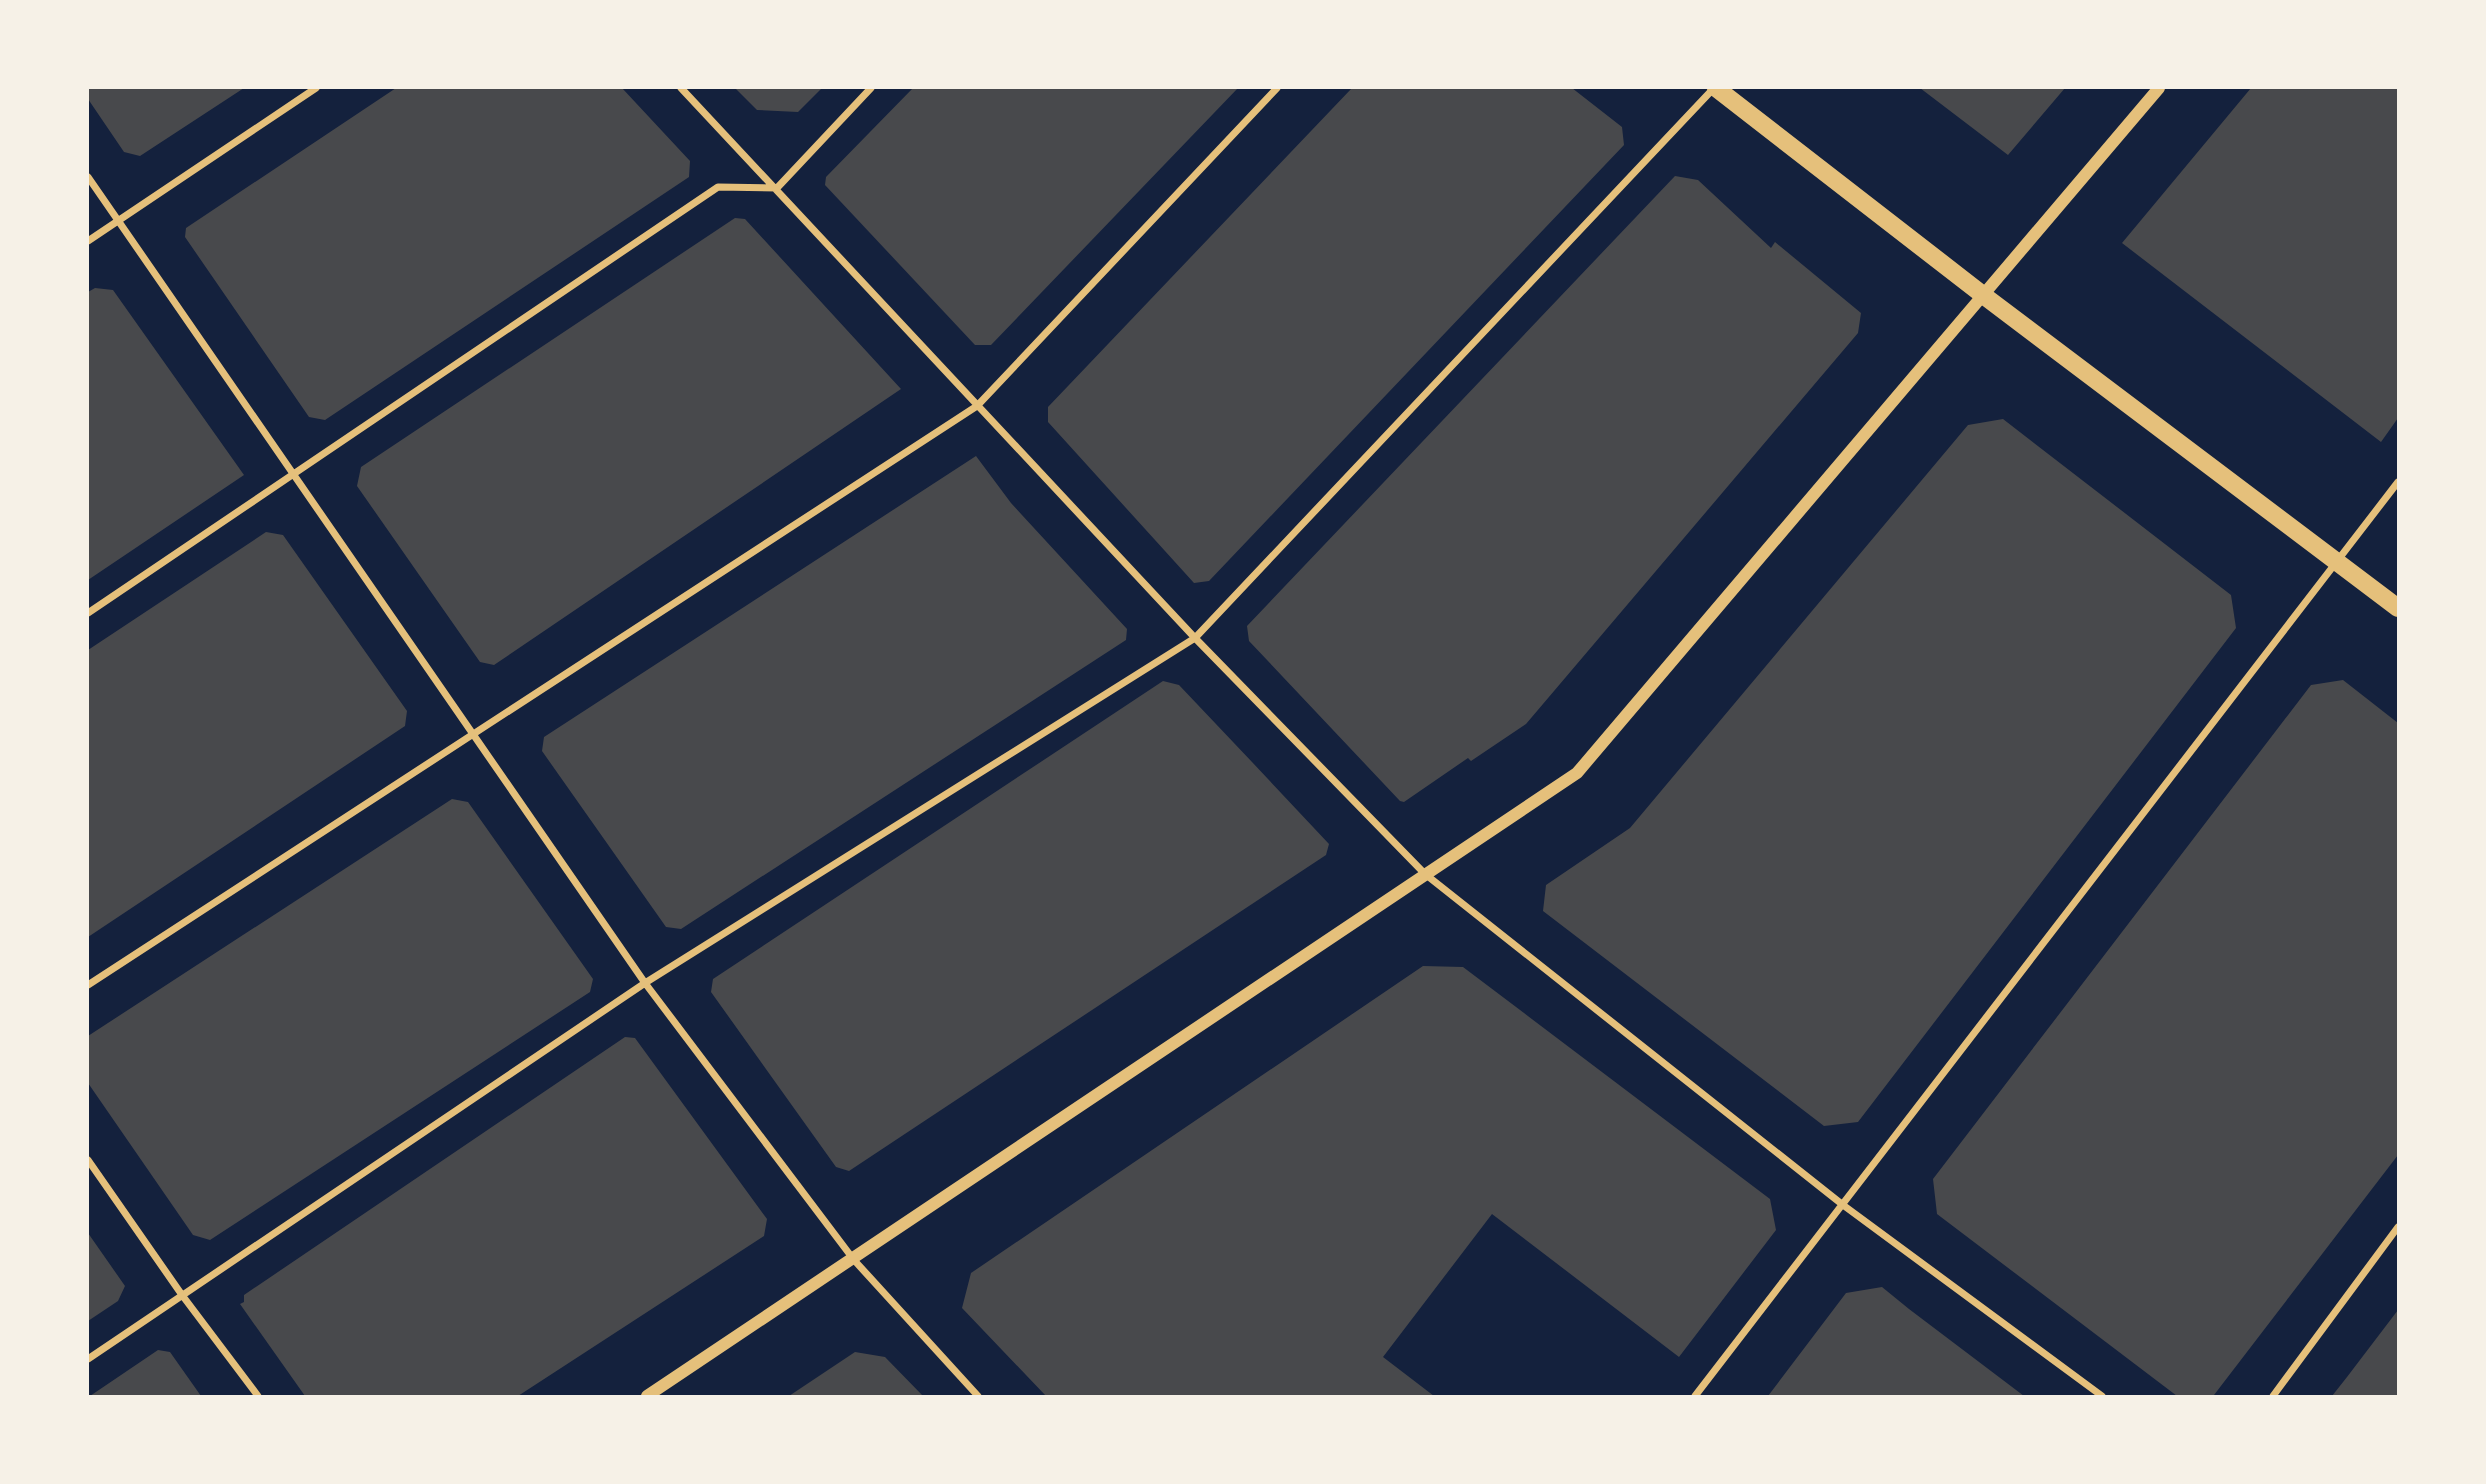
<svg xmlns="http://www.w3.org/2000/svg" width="2486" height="1484" viewBox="0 0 2486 1484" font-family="Manrope,sans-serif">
  <rect width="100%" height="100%" fill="#14213d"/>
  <!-- building -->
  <path fill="#48494c" d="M88 88H244L140 156 124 152 88 99Z
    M396 88H622L690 161 689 177 325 420 309 417 185 237 186 228Z
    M735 88H822L798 112 757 110Z
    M913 88H1238L991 345H975L825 185 826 177Z
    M1352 88H1572L1622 127 1624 145 1209 581 1194 583 1048 422V407Z
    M1920 88H2065L2008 155Z
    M2251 88H2398V418L2381 442 2122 243Z
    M1675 176 1698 180 1771 248 1775 242 1861 313 1858 333 1526 724 1471 761 1468 758 1404 802 1400 801 1249 641 1247 626Z
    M735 218 745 219 901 389 494 665 480 662 357 486 361 467Z
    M95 288 113 290 244 475 88 580V292Z
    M2003 419 2231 595 2236 628 1858 1122 1824 1126 1543 911 1546 885 1630 828 1968 425Z
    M976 456 1011 503 1127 629 1126 640 681 929 666 927 542 751 544 737Z
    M266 532 283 535 407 711 405 726 88 937V650Z
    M2343 680 2398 723V1155L2214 1395 2177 1396 1937 1214 1933 1179 2311 685Z
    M1163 681 1179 685 1252 762 1329 844 1326 855 849 1171 836 1167 711 992 713 979Z
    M452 799 468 802 593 979 590 992 210 1240 193 1235 88 1083V1036Z
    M1423 966 1463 967 1770 1199 1776 1230 1679 1357 1492 1214 1383 1357 1434 1396H1046L962 1308 971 1273Z
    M625 1037 635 1038 767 1219 764 1236 518 1396H305L240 1304 244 1302V1295Z
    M88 1233 125 1286 118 1301 88 1321Z
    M1882 1287 1909 1309 2024 1396H1768L1846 1293Z
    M2398 1310V1396H2332L2347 1377Z
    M158 1350 170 1352 201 1396H90Z
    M855 1352 885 1357 923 1396H789Z"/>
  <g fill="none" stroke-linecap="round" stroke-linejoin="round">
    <!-- minor -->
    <path stroke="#e5c07b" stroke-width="7" d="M681 88 1195 638 1425 874 1843 1205 2102 1396
      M88 177 645 983 854 1260 978 1396
      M88 241 316 88
      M88 613 718 187 777 188 871 88
      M88 985 977 406 1277 88
      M88 1160 182 1295 258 1396
      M88 1359 645 983 1195 638 1714 88
      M1695 1396 2398 482
      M2273 1396 2398 1227"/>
    <!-- tertiary -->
    <path stroke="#e5c07b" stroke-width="12" d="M647 1396 1577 773 2159 88"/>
    <!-- primary -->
    <path stroke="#e5c07b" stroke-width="18" d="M1716 88 1983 295 2398 608"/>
  </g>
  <!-- border -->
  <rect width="2486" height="1484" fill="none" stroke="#f6f1e7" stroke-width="178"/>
</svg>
